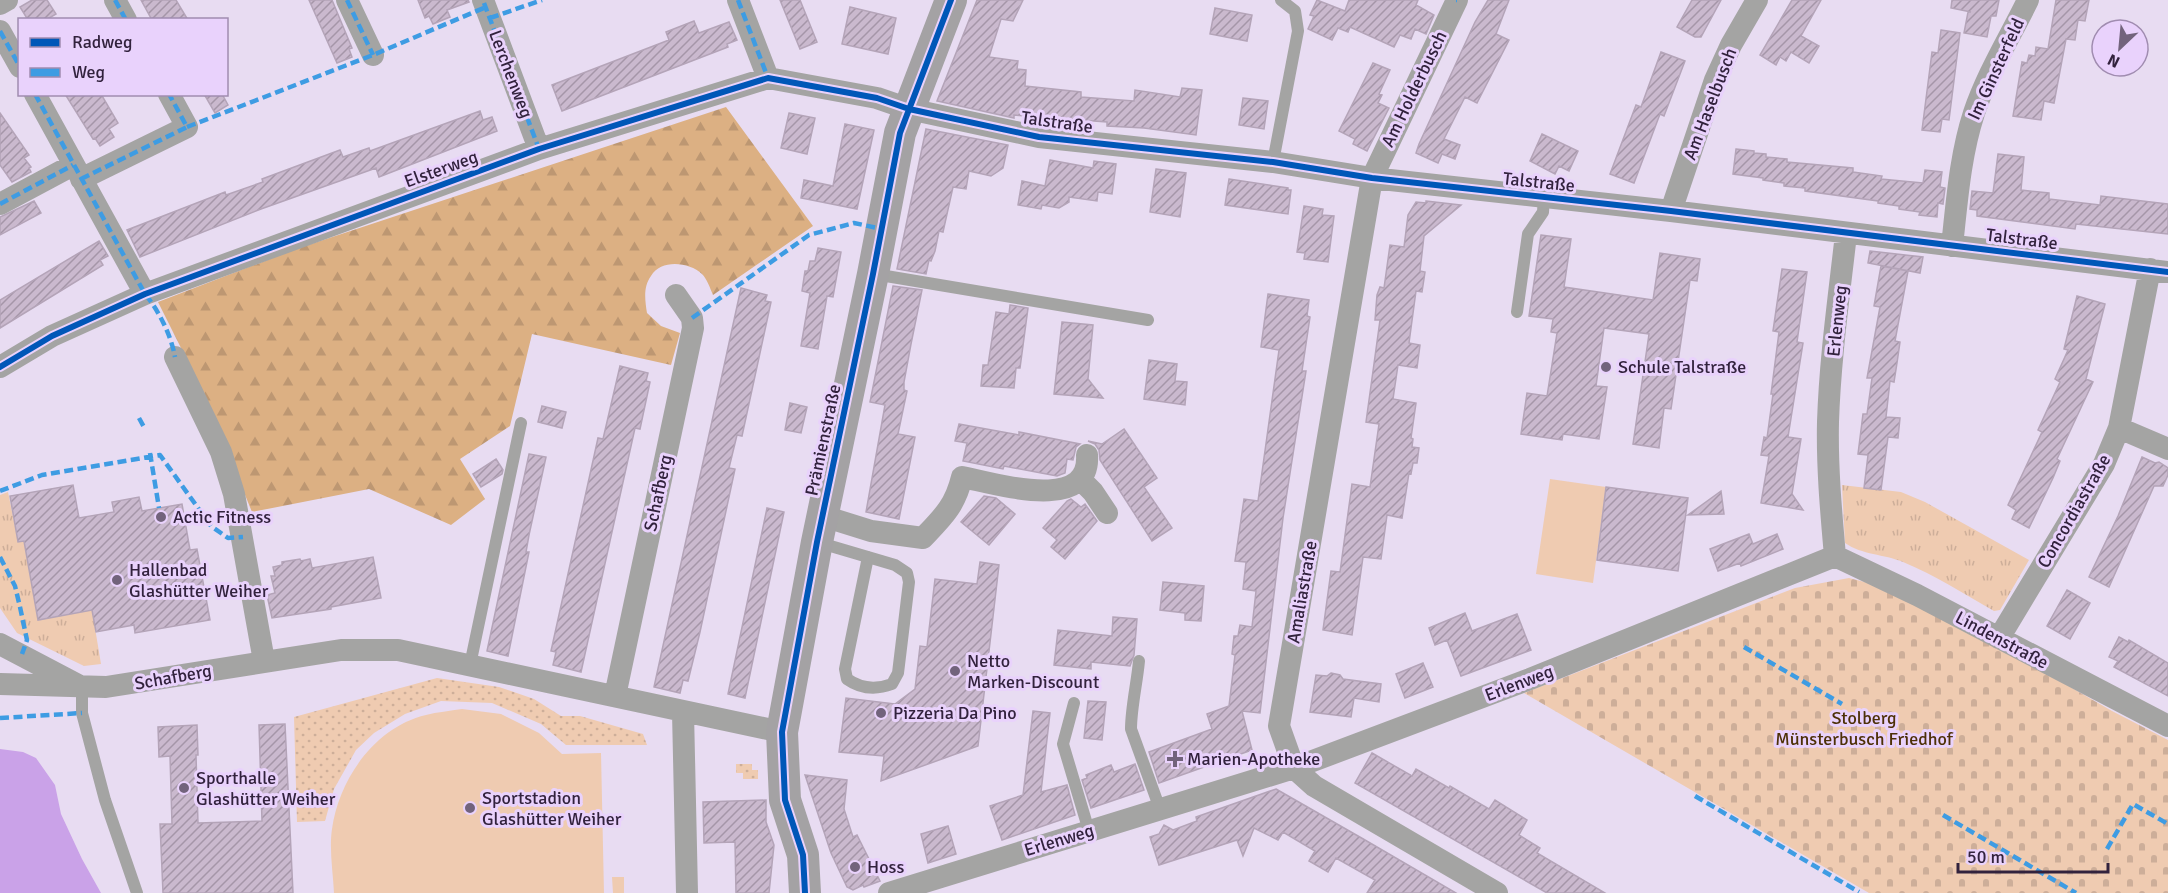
<svg xmlns="http://www.w3.org/2000/svg" width="2168" height="893" viewBox="0 0 2168 893" font-family="Signika,sans-serif">
  <defs>
    <pattern id="grass-dots" width="8" height="8" patternUnits="userSpaceOnUse" patternTransform="scale(1.5)"><rect width="8" height="8" fill="#efcbb1"/><path d="M2 2h.1M6 6h.1" fill="none" stroke="#cdae99" stroke-width="1.8" stroke-linecap="round"/></pattern>
    <pattern id="forest-firs" width="22" height="20" patternUnits="userSpaceOnUse" patternTransform="scale(1.5)"><rect width="22" height="20" fill="#dcb083"/><path d="M5 1l3.5 6h-7zM16 11l3.5 6h-7z" fill="#bd9772"/></pattern>
    <pattern id="cemetery-stones" width="16" height="16" patternUnits="userSpaceOnUse" patternTransform="scale(1.5)"><rect width="16" height="16" fill="#efcbb1"/><path d="M2 7V4a2 2 0 0 1 4 0v3zM10 15v-3a2 2 0 0 1 4 0v3z" fill="#cdae99"/></pattern>
    <pattern id="park-tufts" width="24" height="20" patternUnits="userSpaceOnUse" patternTransform="scale(1.5)"><rect width="24" height="20" fill="#efcbb1"/><path d="M3 7l-1-3M5 7V3M7 7l1-3M15 17l-1-3M17 17v-4M19 17l1-3" fill="none" stroke="#cdae99"/></pattern>
    <pattern id="building-hatch" width="6" height="6" patternUnits="userSpaceOnUse" patternTransform="scale(1.5)"><rect width="6" height="6" fill="#cab9ce"/><path d="M-1 1l2-2M0 6l6-6M5 7l2-2" fill="none" stroke="#a596a8"/></pattern>
  </defs>
  <rect width="100%" height="100%" fill="#e8dcf2"/>
  <!-- grass -->
  <path fill="url(#grass-dots)" d="M437 678 499 687 534 699 561 716H580L643 734 647 745H566L541 724 492 703 441 701 405 714 374 733 356 750 334 789 325 821 297 822 294 717Z
    M736 764H752V770H758V779H743V773H736Z"/>
  <!-- forest -->
  <path fill="url(#forest-firs)" d="M726 107 813 226 713 295C710 288 707 279 702 274 689 262 661 259 651 276 643 287 645 300 647 313L661 326 680 333 671 365 532 334 510 426 460 459 485 499 451 525 369 489 252 512 204 394 158 302 296 249Z"/>
  <!-- cemetery -->
  <path fill="url(#cemetery-stones)" d="M1849 578 1907 593 2112 711 2168 740V893H1869L1524 693 1795 588Z"/>
  <!-- park -->
  <path fill="url(#park-tufts)" d="M1842 485 1901 492 1925 502 2029 560 2000 610 1994 611C1964 594 1935 575 1903 562 1884 554 1862 555 1845 543Z
    M8 492 18 541H24L38 619 92 610 101 664 84 666 17 633 0 608V495Z"/>
  <!-- pitch -->
  <path fill="#efcbb1" d="M1550 479 1606 487 1593 583 1536 574Z
    M462 709 501 714 539 733 562 754 601 753 604 893H334C333 872 329 849 332 829 339 779 375 727 426 715 437 712 450 711 462 709Z
    M612 877H624V893H613Z"/>
  <!-- water -->
  <path fill="#caa2e8" d="M0 749 23 752 36 758 55 785 61 814 82 859 101 893H0Z"/>
  <!-- building -->
  <path fill="url(#building-hatch)" stroke="#b4a4b8" stroke-width="1.5" d="M32 0H47L56 14 46 20H28L20 7Z
    M141 0H176L188 20H152Z
    M309 0H332L352 48 349 49 352 57 337 63Z
    M418 0H468L469 2 447 10 450 17 433 24 429 16 425 18Z
    M780 0H800L817 42 800 49Z
    M977 0H1023L1013 21 1001 19 989 57 1018 61 1017 69 1026 70 1025 86 1081 92V97L1134 101 1135 90 1180 97 1182 88 1202 90 1196 135 1144 128 1107 126V122L1014 115V118L937 101Z
    M1317 0 1345 11 1349 0H1418L1416 5 1434 15 1426 34 1415 29 1411 39 1400 35 1394 47 1350 27 1348 32 1338 28 1332 40 1308 29 1314 16 1310 15Z
    M1488 0H1509L1496 34 1509 40 1477 103 1465 97 1444 139 1460 145 1455 159 1442 154 1438 163 1416 153 1419 144 1475 22Z
    M1692 0H1721L1701 37H1695L1677 27Z
    M1792 0H1821L1801 36 1819 46 1809 63 1791 52 1786 61 1780 57 1776 65 1760 55Z
    M1952 0H1999L1996 16H1991L1987 37 1964 33 1968 12H1971L1951 8Z
    M2056 0H2089L2085 21 2078 20 2075 40 2066 39 2054 103 2044 101 2041 120 2013 116 2022 62 2027 63 2029 55 2035 56 2036 47 2048 49Z
    M850 7 896 18 888 54 842 44Z
    M1215 8 1252 15 1247 41 1210 34Z
    M694 21 699 33 729 22 737 40 727 44 728 47 562 111 552 85 669 40 666 32Z
    M1941 30 1960 33 1949 120 1942 119 1940 132 1922 130 1932 52 1938 53Z
    M1661 52 1685 61 1664 116 1660 114 1634 183 1610 174 1636 105 1641 107Z
    M1373 63 1390 70 1379 94 1382 95 1378 103 1389 108 1367 151 1353 144 1355 139 1339 131Z
    M65 94H101L118 123 109 129 114 137 100 146 95 138 93 139Z
    M204 94H222L228 105 215 113Z
    M1243 98 1268 101 1264 129 1239 125Z
    M480 111 483 120 492 117 497 131 379 177 376 168 261 209 140 257 127 230 225 192 226 195 263 182 262 179 340 150 343 157 369 148 370 151Z
    M0 113 29 155 24 158 31 167 29 168 31 172 12 182 0 165Z
    M789 113 815 118 807 154 781 148Z
    M845 124 874 130 857 209 801 198 804 180 833 186Z
    M926 129 1008 145 1003 168 991 176 969 171 966 189 953 187 943 232 939 231 935 251 931 261 929 260 926 274 897 269Z
    M1542 134 1578 151 1569 171 1559 166 1555 174 1530 161Z
    M1736 149 1754 151V153L1766 154V157L1787 159V162L1853 168V172L1882 176 1881 179 1923 183 1925 170 1942 172 1940 187 1945 188 1943 204 1938 203 1937 217 1919 215 1920 212 1899 209V206L1878 203V201L1805 191V188L1784 186V183L1763 180V178L1733 174Z
    M1998 154 2024 157 2021 190 2049 193V199L2100 205 2101 196 2168 204V234L2076 224 2075 229 1977 216V210L1970 209 1972 191 1993 193Z
    M1050 160 1093 168 1094 161 1116 164 1112 194 1098 192 1097 201 1069 197V202L1059 208 1042 205 1041 209 1018 205 1022 181 1045 186Z
    M1156 169 1186 173 1180 217 1150 212Z
    M1229 179 1288 188V190H1291L1288 214 1225 205Z
    M34 201 41 213 0 235V217Z
    M1426 201 1461 205 1424 236 1420 271 1425 272 1422 292 1416 291 1409 343 1420 345 1417 368 1398 365 1393 399 1416 403 1411 438 1413 439 1412 447 1419 448 1417 463H1413L1411 474 1409 473 1402 518 1387 515 1381 559 1363 557 1352 635 1323 630 1331 571 1340 572 1352 484 1370 487 1379 424 1366 422 1380 320H1375L1377 295 1380 287 1384 288 1390 245 1404 247 1408 215 1416 202 1426 203Z
    M1304 206 1323 209 1322 215 1334 216 1328 262 1304 259 1305 253 1297 252Z
    M1541 235 1571 239 1564 287 1653 300 1660 253 1700 259 1697 281 1690 280 1671 409 1664 408 1659 448 1633 444 1649 334 1604 328 1596 386 1607 387 1599 439 1563 434 1562 440 1521 434 1527 393 1547 396 1557 333 1551 332 1553 319 1529 316Z
    M99 241 108 256 100 260 103 265 0 328V300Z
    M818 248 841 252 833 297 827 296 818 349 801 346 810 293 802 291 805 271H808L810 261H815Z
    M1870 251 1923 257 1920 273 1868 263Z
    M1881 266 1908 271 1895 341 1900 342 1897 363 1894 382 1890 381 1886 417 1900 418 1898 438 1888 437 1881 490 1864 488 1868 455 1858 454 1863 414H1867L1872 378H1867L1880 307 1874 306Z
    M1782 269 1807 272 1797 342 1803 343 1788 437 1801 439 1792 494 1803 510 1761 503 1769 456 1761 455 1764 437 1767 438 1773 394H1771L1779 332 1773 331Z
    M893 286 922 290 911 344 904 382V390L907 391 898 434 915 437 899 519 866 512 885 405 870 402Z
    M741 288 767 295 765 301 771 302 742 436 737 435 729 468 735 469 700 632 688 681 683 680 680 693 654 687Z
    M1268 294 1309 300 1307 316 1310 317 1302 371H1306L1283 518 1260 713 1242 711 1252 750 1159 783 1149 752 1212 729 1207 714 1229 706 1235 655 1232 654 1234 636H1238L1240 625 1252 627 1256 591 1243 589 1246 562 1235 561 1244 499 1258 501 1279 350 1261 347Z
    M2077 296 2105 304 2086 379 2093 382 2057 459 2060 461 2053 478 2029 528 2012 519 2016 510 2008 505 2042 432 2038 430 2060 382 2055 379 2068 350 2064 349Z
    M1010 305 1028 308 1020 368H1016L1014 388 981 386 983 365H988L996 312 1009 314Z
    M1062 322 1093 325 1088 379 1103 398 1054 394Z
    M1149 360 1177 364 1175 381 1187 382 1185 405 1144 399Z
    M620 366 648 373 646 381 650 382 640 429 635 428 581 672 553 665 556 652 551 651 598 438 603 439Z
    M790 403 807 407 801 433 785 430Z
    M542 406 566 412 562 428 538 422Z
    M959 424 1019 435V432L1080 444 1076 447 1073 460 1067 459 1065 473 1057 476 1004 466 1003 469 963 461 967 443 955 441Z
    M1124 429 1157 478 1144 487 1172 528 1152 541 1100 460 1099 450 1095 444 1088 441 1102 444Z
    M529 454 546 457 529 535 526 552H529L508 656 487 651Z
    M2142 457 2155 463 2159 462 2168 468V475L2163 486H2154L2109 587 2089 577 2118 516Z
    M496 459 503 470 502 474 481 487 473 474Z
    M73 485 79 518 114 512 112 502 139 497 142 511 182 504 190 550 197 549 210 620 135 633 134 625 96 632 92 610 38 620 24 541 18 542 10 496Z
    M1606 487 1688 498 1678 571 1597 560Z
    M1721 491 1724 514 1688 515Z
    M984 496 996 498 1015 514 989 545 961 522Z
    M1071 499 1081 507 1085 504 1097 521 1065 559 1051 547 1057 540 1043 528 1067 501Z
    M767 508 784 512 745 698 728 694Z
    M1749 534 1753 544 1777 534 1783 549 1741 566 1740 563 1718 571 1710 549Z
    M373 557 381 598 331 607V609L272 618 267 595 275 593 271 576H275L273 567 282 565V562L300 559 301 561 310 559 312 568Z
    M980 562 999 565 978 746 881 781 884 756 839 752 846 698 895 704 915 689 920 646 927 647 935 579 977 584Z
    M1163 582 1204 586 1201 621 1185 620V613L1160 610Z
    M2067 590 2090 603 2070 639 2047 626Z
    M1465 613 1472 631 1517 614 1531 650 1461 676 1447 640 1435 645 1429 628Z
    M1113 617 1137 619 1134 655 1130 666 1091 662V669L1054 665 1058 630 1112 636Z
    M2119 637 2128 642 2129 640 2168 663V696L2114 667 2118 661 2109 657Z
    M1423 663 1433 687 1405 698 1396 674Z
    M1331 673 1340 675 1343 679 1381 684 1379 702 1354 698 1351 717 1310 712 1316 675 1327 676Z
    M1088 701 1106 702 1102 740 1084 738Z
    M1033 711 1050 713 1041 792 1067 785 1075 815 1002 840 990 806 1023 795Z
    M285 724 293 893H163L160 824H172L170 756 159 757 158 727 197 725 198 755H196L198 823 262 821 259 725Z
    M1372 753 1412 776 1416 769 1449 788 1450 786 1489 809 1495 800 1527 820 1519 835 1540 848 1537 853 1605 893H1547L1355 783Z
    M1135 764 1144 790 1091 808 1082 780 1087 778 1086 775 1111 765 1114 772Z
    M805 775 847 780 844 809 853 837 857 835 880 881 864 887 863 885 853 890 847 887 831 853Z
    M1276 789 1365 840 1456 893H1367L1375 880 1336 858 1328 872 1309 861 1315 851 1283 832 1278 840 1254 828 1243 856 1237 840 1159 865 1150 837 1159 834 1164 825 1173 830 1197 821 1196 817Z
    M766 800V822L774 845 769 893H736L735 842 704 843 703 802Z
    M948 826 956 854 928 863 921 834Z"/>
  <g fill="none" stroke-linecap="round" stroke-linejoin="round">
    <!-- lane -->
    <path stroke="#a4a4a3" stroke-width="12" d="M1273 162 1298 31 1295 11 1281 0
      M874 274 1148 320
      M1517 312 1528 234 1543 212 1544 197
      M817 542 895 565 907 573 909 582 898 673 892 684C876 690 861 689 847 679L845 669 868 557
      M1139 661C1137 683 1131 708 1131 729L1160 809
      M470 665 521 423
      M82 687V713L105 800 137 893
      M1074 703 1063 744 1089 831"/>
    <!-- street -->
    <path stroke="#a4a4a3" stroke-width="22" d="M115 0 126 20
      M347 0 373 55
      M483 0 539 149
      M738 0 768 78
      M1457 0 1372 178 1279 726 1294 768 1314 786 1497 893
      M0 4 7 0
      M0 31 20 67
      M35 94 145 294
      M81 179 187 127 169 94
      M0 204 73 165
      M1671 211 1715 80 1731 45 1757 0
      M1952 246C1957 201 1960 156 1974 113 1987 74 2010 37 2028 0
      M175 357 221 452 234 494 264 661
      M0 367 52 336 145 294 539 149 768 78 877 98 909 109 1039 137 1273 162 1372 178 1671 211 2168 272
      M2119 428 2168 449
      M1080 479 1093 492 1107 513
      M823 516 871 531 923 538C943 517 955 506 962 477 994 483 1091 514 1087 455
      M1835 556 1917 595 2168 726
      M1999 638 2104 464 2119 428 2150 269
      M0 644 78 685
      M0 684 106 687 341 650H398L782 732
      M615 696 693 328 692 318 676 295
      M683 712 687 893
      M889 893 1294 768 1530 679 1835 556C1831 511 1827 467 1828 422 1830 359 1839 296 1846 234"/>
    <!-- secondary -->
    <path stroke="#a4a2a4" stroke-width="32" d="M805 893 803 855 785 800 782 732 817 542 873 274 900 133 951 0"/>
    <!-- quiet -->
    <path stroke="#3e9ce3" stroke-width="4.5" stroke-dasharray="9 4.5" stroke-linecap="butt" d="M115 0 126 20
      M347 0 373 55
      M738 0 768 78
      M1456 0H1457
      M484 3 539 149
      M490 18 542 0
      M0 31 20 67
      M35 94 145 294C159 311 171 335 175 357
      M187 127 373 55 486 7
      M81 179 187 127 169 94
      M0 204 73 165
      M692 318 809 235 854 223 882 229
      M139 418 145 429
      M150 453 159 508
      M0 491 42 475 160 455 211 526 228 538 243 537
      M0 557 15 586 20 607 27 640 22 654
      M1744 647 1842 704
      M0 718 82 713
      M1695 796 1859 892
      M1943 815 2076 893
      M2107 849 2133 804 2168 824"/>
    <defs>
      <path id="cycleway" d="M0 367 52 336 145 294 539 149 768 78 877 98 909 109 1039 137 1273 162 1372 178 1671 211 2168 272
        M805 893 803 855 785 800 782 732 817 542 873 274 900 133 951 0"/>
    </defs>
    <!-- cycleway casing -->
    <use href="#cycleway" stroke="#e9d2fc" stroke-width="10"/>
    <!-- cycleway -->
    <use href="#cycleway" stroke="#0057b8" stroke-width="6"/>
  </g>
  <!-- markers -->
  <g fill="#72637c" stroke="#e9d2fc" stroke-width="2">
    <circle cx="1606" cy="367" r="6"/>
    <circle cx="161" cy="517" r="6"/>
    <circle cx="117" cy="580" r="6"/>
    <circle cx="955" cy="671" r="6"/>
    <circle cx="881" cy="713" r="6"/>
    <path d="M1172 750h6v6h6v6h-6v6h-6v-6h-6v-6h6z"/>
    <circle cx="184" cy="788" r="6"/>
    <circle cx="470" cy="808" r="6"/>
    <circle cx="855" cy="867" r="6"/>
  </g>
  <g text-anchor="middle" dominant-baseline="central" stroke-width="6" stroke-linejoin="round" paint-order="stroke">
    <!-- street labels -->
    <g font-size="18" fill="#32223d" stroke="#e9d2fc">
      <text transform="translate(1996 69) rotate(-65)">Im Ginsterfeld</text>
      <text transform="translate(511 74) rotate(69)">Lerchenweg</text>
      <text transform="translate(1414 89) rotate(-64)">Am Holderbusch</text>
      <text transform="translate(1710 104) rotate(-69)">Am Haselbusch</text>
      <text transform="translate(1057 122) rotate(8)">Talstraße</text>
      <text transform="translate(441 169) rotate(-20)">Elsterweg</text>
      <text transform="translate(1539 182) rotate(6)">Talstraße</text>
      <text transform="translate(2022 239) rotate(7)">Talstraße</text>
      <text transform="translate(1837 321) rotate(-84)">Erlenweg</text>
      <text transform="translate(823 440) rotate(-78)">Prämienstraße</text>
      <text transform="translate(658 493) rotate(-78)">Schafberg</text>
      <text transform="translate(2074 511) rotate(-60)">Concordiastraße</text>
      <text transform="translate(1302 592) rotate(-80)">Amaliastraße</text>
      <text transform="translate(2002 640) rotate(28)">Lindenstraße</text>
      <text transform="translate(173 677) rotate(-10)">Schafberg</text>
      <text transform="translate(1519 683) rotate(-21)">Erlenweg</text>
      <text transform="translate(1059 840) rotate(-17)">Erlenweg</text>
    </g>
    <!-- poi labels -->
    <g font-size="18" fill="#32223d" stroke="#e9d2fc" text-anchor="start">
      <text x="1618" y="367">Schule Talstraße</text>
      <text x="173" y="517">Actic Fitness</text>
      <text x="129" y="570">Hallenbad<tspan x="129" dy="21">Glashütter Weiher</tspan></text>
      <text x="967" y="661">Netto<tspan x="967" dy="21">Marken-Discount</tspan></text>
      <text x="893" y="713">Pizzeria Da Pino</text>
      <text x="1187" y="759">Marien-Apotheke</text>
      <text x="196" y="778">Sporthalle<tspan x="196" dy="21">Glashütter Weiher</tspan></text>
      <text x="482" y="798">Sportstadion<tspan x="482" dy="21">Glashütter Weiher</tspan></text>
      <text x="867" y="867">Hoss</text>
    </g>
    <!-- park labels -->
    <g font-size="18" fill="#4d3007" stroke="#e9d2fc">
      <text x="1864" y="718">Stolberg<tspan x="1864" dy="21">Münsterbusch Friedhof</tspan></text>
    </g>
  </g>
  <!-- legend -->
  <rect x="18" y="18" width="210" height="78" fill="#e9d2fc" stroke="#a08cb0" stroke-width="1.5"/>
  <rect x="30" y="38" width="30" height="9" fill="#0057b8" stroke="#a08cb0" stroke-width="1.5"/>
  <text x="72" y="48" font-size="18" fill="#32223d">Radweg</text>
  <rect x="30" y="68" width="30" height="9" fill="#3e9ce3" stroke="#a08cb0" stroke-width="1.5"/>
  <text x="72" y="78" font-size="18" fill="#32223d">Weg</text>
  <!-- north arrow -->
  <g transform="translate(2120 48) rotate(206)"><circle r="28" fill="#e9d2fc" stroke="#a08cb0" stroke-width="1.5"/>
  <path d="M0-4.5L10 22L0 15L-10 22Z" fill="#72637c"/>
  <text y="-9" font-size="16" font-weight="bold" text-anchor="middle" fill="#32223d">N</text>
  </g>
  <!-- scale -->
  <path d="M1958 863v9h150v-9" fill="none" stroke="#32223d" stroke-width="3"/>
  <text x="1967" y="863" font-size="18" fill="#32223d" stroke="#e9d2fc" stroke-width="4.5" paint-order="stroke">50 m</text>
</svg>
